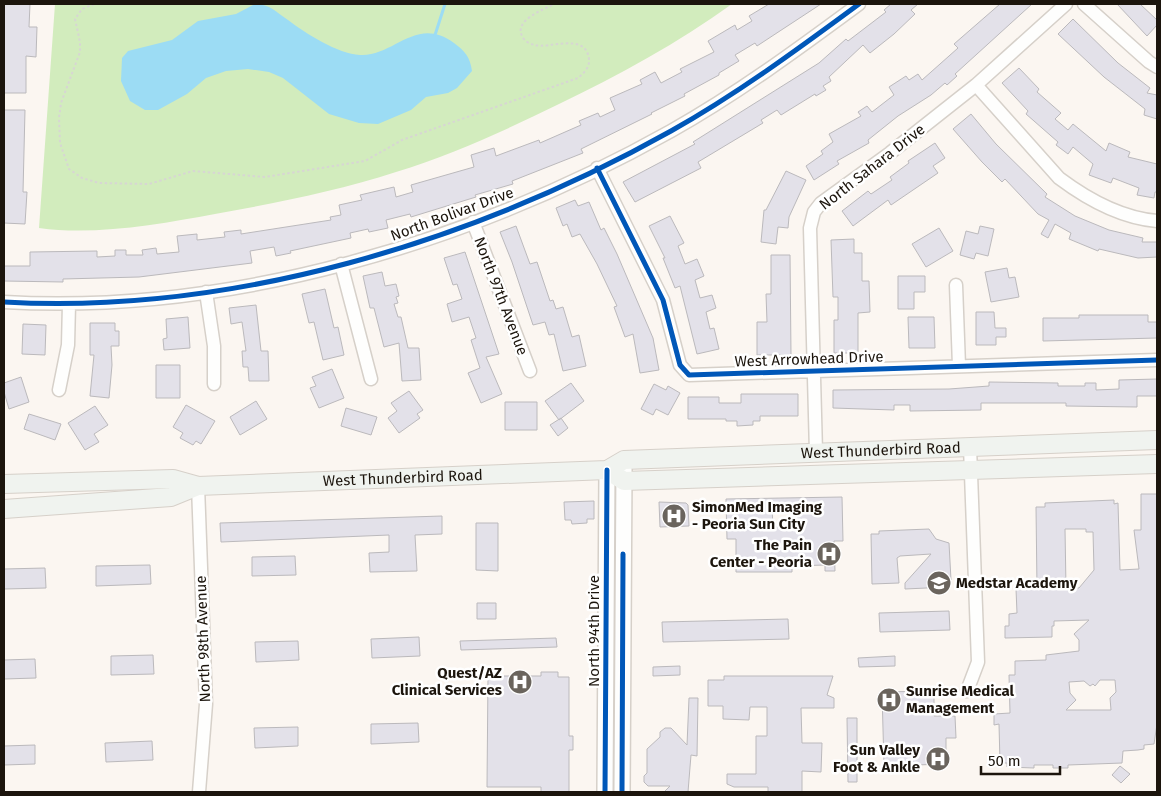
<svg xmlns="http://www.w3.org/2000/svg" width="1161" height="796" viewBox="0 0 1161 796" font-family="'Fira Sans',sans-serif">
  <rect width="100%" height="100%" fill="#fbf6f1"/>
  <!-- green -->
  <path fill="#d2ecbd" d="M55 4H732C678 43 619 75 559 104 506 130 452 155 396 172 337 191 276 203 215 214 161 224 94 236 39 228Z"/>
  <!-- water -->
  <path fill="#9cdcf4" d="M255 4C270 4 276 12 288 20 305 33 338 54 360 55 394 57 416 15 454 43 465 51 470 57 472 71L457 88 448 93 426 97 411 110 378 124 359 123 329 114 283 78 269 72 248 69 226 71 206 78 187 94 158 110H145L130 101 121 81 122 58 128 51 172 40 198 21 236 14Z"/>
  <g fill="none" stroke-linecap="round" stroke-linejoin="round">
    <!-- stream -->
    <path stroke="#9cdcf4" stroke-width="3" d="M435 35 445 4"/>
  </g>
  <!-- building -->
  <path fill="#e3e1e9" stroke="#bbb9bc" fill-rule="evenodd" d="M4 4H30L29 27H37L36 57 26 56V93H4Z
    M769 4H821L757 46 755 43 735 55 739 61 719 73V75L684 94 685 96 651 113 652 114 581 149 583 153 512 181 513 184 475 195 476 197 411 217 410 214 386 220 388 228 369 232 368 229 350 233 351 238 290 251 291 253 276 256 274 247 250 251 252 263 139 277 63 279V282L4 281V266H30V252L97 251V257L115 256V250H126V255H143L142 250 156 248 157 254 179 252 177 236 197 234V240L225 237 224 232 241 230V234L331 220 330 217 341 215 339 205 362 200 360 195 394 187 396 197 413 192 411 185 474 167 471 155 494 148 496 156 539 140 540 143 581 125 579 121 598 113 600 117 615 110 610 98 642 84 640 80 655 72 661 83 682 72 680 69 714 52 708 41 735 25 737 30 752 21 749 16Z
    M891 4H918L911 10 915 14 894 34 870 53 863 45 829 77 831 81 823 86 826 90 816 96 815 94 781 115 777 110 761 120 763 123 698 162 701 168 635 202 623 182 695 144 693 142 819 63 846 39 848 41 886 12 884 10Z
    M1000 4H1032L955 74 957 76 947 85 945 83 931 95 898 116 868 140 869 143 837 161 839 164 814 180 806 166 823 154 821 151 833 142 829 134 861 116 858 112 867 106 872 112 894 95 889 87 906 76 909 80 918 74 922 80 958 48 954 44Z
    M1117 4H1140L1157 20V25L1147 36Z
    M1073 19 1118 63 1150 88 1147 93 1157 95V119L1144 115 1145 109 1104 77 1058 34Z
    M1019 68 1039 89 1037 92 1061 113 1055 119 1068 130 1073 124 1106 151 1109 143 1130 152 1128 157 1157 164V192H1155L1154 198 1137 195 1139 188 1113 178 1111 183 1089 175 1093 164 1073 147 1068 154 1056 145 1058 142 1026 114 1028 111 1002 83Z
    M4 110H25L23 192H27L25 224 4 223Z
    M971 114 996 144 1047 194 1045 197 1075 216 1109 230 1143 238 1142 242H1157V257L1138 258 1099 249 1098 251 1069 239 1071 233 1055 224 1048 238 1041 234 1049 220 1038 214 1005 179 1002 182 982 162 953 129Z
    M935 143 945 158 933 166 938 173 891 205 888 200 853 226 842 211 868 191 871 194 892 180 890 177 909 163 908 161Z
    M786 171 806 180 789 217 788 228 778 227 776 244 761 242 764 210H766Z
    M575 200 578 206 589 202 601 230 604 228 617 254 653 338 659 370 640 373 633 334 625 337 614 307 617 306 597 264 580 234 572 237 567 224 563 226 556 208Z
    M670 216 684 243 678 246 685 264 697 259 704 276 695 280 700 298 712 295 716 308 706 312 710 329 714 328 719 349 697 354 680 286 675 288 663 258H665L649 226Z
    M516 226 530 264 537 262 550 301 553 300 556 309 563 307 572 337 579 335 586 366 563 371 554 334 549 335 545 322 533 325 512 262 500 232Z
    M980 226 994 229 988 256 976 253 974 259 960 255 966 231 978 234Z
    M939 228 953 251 926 267 912 244Z
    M854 239V253H862V281H869L870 312 858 313V353H834V320H838V297H833L831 240Z
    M465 252 499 354 486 357 502 394 481 403 468 373 480 368 471 340 476 338 469 317 452 322 447 304 462 299 457 284 453 285 444 258Z
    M771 255H790L791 355H757V322H767L766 294H771Z
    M1007 268 1009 278 1015 277 1019 297 991 302 985 272Z
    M382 272 385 286 396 284 399 296 396 297 398 303 394 304 398 317H401L408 348H419L421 380 402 381 399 343 384 347 374 308H370L363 276Z
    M898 276H925V292H914V309H898Z
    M325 289 334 328 338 327 344 355 323 360 314 322 309 323 302 294Z
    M256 305 261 351H268L269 381H249L248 367H243L242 351H246L242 322 231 324 229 308Z
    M976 312H994L995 328H1006V337H996V345H976Z
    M1079 315H1148V322H1157V338L1043 341V318H1079Z
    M188 317 190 348 164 350 163 339 167 338 166 319Z
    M908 317H934L935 348H909Z
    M90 323H115V331H119V346H111L112 365 109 398 90 396 94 355H90Z
    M23 324 46 325 45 355 22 354Z
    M156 365H180V398H156Z
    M332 369 344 398 319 408 310 388 316 386 312 377Z
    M21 377 29 402 9 409 4 392V383Z
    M1157 379V396H1137V407L1066 406V403H981V410L910 411V405H894V410L833 408V390L949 389 989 386V382L1058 383V386H1085V383H1096V390L1119 389V380Z
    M571 383 584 401 559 420 545 401Z
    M654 384 666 390 668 386 680 393 668 415 656 409 653 415 641 409Z
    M409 391 423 410 417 414 420 418 399 433 388 418 397 411 391 403Z
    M741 394H798V416H760V421H753V425L737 426V421H726V419H688V397H719V403H741Z
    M256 401 267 419 240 435 230 417Z
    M505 402H537V430H505Z
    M186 405 215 421 201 444 196 441 193 445 180 438 183 433 173 427Z
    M95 406 108 425 94 434 99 442 85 450 68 423Z
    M346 408 377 417 371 435 341 426Z
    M29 414 61 424 55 440 24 429Z
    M561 418 568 428 558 436 550 425Z
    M1141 494H1157V724L1154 744 1144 745V749L1138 750 1123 751 1122 763 1068 765V768H1053V765H1034V768L1007 767V763H1000L999 724 994 725V714L1010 713 1009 675H1015V661L1046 660V655L1079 651V640L1074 634 1089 620 1054 621V626H1052V637L1005 638V626H1009V614L1017 613 1016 589 1037 588 1036 507H1045V503L1114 500V504L1118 503 1120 570 1139 569 1134 530H1141ZM1065 529H1086V532H1093L1094 570 1079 588H1066ZM1100 680H1115L1116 692 1110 698 1111 710H1066L1076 700 1070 693 1069 682 1084 681 1090 686 1093 684 1095 686Z
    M842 497 843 541H834L835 571H825V565L792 566V572H736V539H727L726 499ZM772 508H792V527H773Z
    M594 501V519H587V523L572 524 571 520H565L564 502Z
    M659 502 686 503 688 505 689 526 660 527Z
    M442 516V534L415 535 417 571 370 572 369 553 389 552V535L221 542 220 523Z
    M476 523H498V571L476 570Z
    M929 529 936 539 949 543 951 580 948 581V587L905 589V583L931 554 900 556 897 558 899 583 872 584 871 534H879V531Z
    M295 556 296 575 252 576V557Z
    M150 565 151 584 96 586V566Z
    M45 568 46 588 4 589V569Z
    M477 603H496V619H477Z
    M949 611 950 630 880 632 879 613Z
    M788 619 789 639 663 642 662 622Z
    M419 637 420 656 372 658 371 639Z
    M556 638 557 647 461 650 460 641Z
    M298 641 299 660 256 662 255 642Z
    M153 655 154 674 111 675V656Z
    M895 656V666L859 667 858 658Z
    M35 659 36 678 4 679V660Z
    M680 666V675L653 676V667Z
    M541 672H558V677H569V736H573V750H569V792H541V787H487L488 676H541Z
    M724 676H833L827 695 834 698V708H801L802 743H822L821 772 802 771V792H768V787H734L727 784V774H756V736H767V707H750L749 720 723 719V706H708V680H724Z
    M934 691V716H955L956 738H946V764L884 766 882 692Z
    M689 698H698L697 756 691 755 688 792H664L670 786H648L644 782V776L647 773V749L660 737V732L665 728H671L687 745Z
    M847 718H857V782H848Z
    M418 723 419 742 371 744V724Z
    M298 727V746L255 748 254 728Z
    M152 741 153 760 106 762 105 743Z
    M35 745V764L4 765V746Z
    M1120 766 1130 774 1121 783 1112 775Z"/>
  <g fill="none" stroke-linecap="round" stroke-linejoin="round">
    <defs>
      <path id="minor" d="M1084 4 1149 62 1157 67
        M976 85 1059 178C1087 199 1121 218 1157 221
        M597 168 663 300 680 365 689 375 1157 360
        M473 222 530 371
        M341 264 371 379
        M956 285 959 366
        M206 292 214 346V384
        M4 302C232 315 473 242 671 131 737 94 798 49 859 4
        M59 390 68 345 69 304
        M816 452 810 228 814 212 821 203 890 153 976 85 1066 4
        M198 486 206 704 199 792
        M967 691 978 662 970 447"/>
      <path id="tertiary" d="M605 792 607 470
        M622 792 624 469"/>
      <g id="secondary">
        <path d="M607 470 624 481 1157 464"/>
        <path id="s1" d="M4 484 173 479 198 486 607 470 624 460 1157 440"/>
        <path d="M4 509 171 497 198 486"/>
      </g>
    </defs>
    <!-- minor casing -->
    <use href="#minor" stroke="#d6d0c9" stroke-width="15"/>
    <!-- tertiary casing -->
    <use href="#tertiary" stroke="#d6d0c9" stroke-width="18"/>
    <!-- secondary casing -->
    <use href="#secondary" stroke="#d6d0c9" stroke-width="20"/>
    <!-- path -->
    <path stroke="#d7d6d3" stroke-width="2" stroke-dasharray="2.5 2.5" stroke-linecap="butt" d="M94 4 82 9 75 19 80 42V52L61 103 59 118 60 143 69 169 82 178 99 183 149 184 193 171 265 177 365 161 402 140 578 78C584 73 590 67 589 59 586 32 549 49 535 45 530 44 524 41 522 36 514 20 543 10 554 4"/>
    <!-- minor -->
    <use href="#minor" stroke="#fefefd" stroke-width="12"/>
    <!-- tertiary -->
    <use href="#tertiary" stroke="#fefefd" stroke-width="15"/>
    <!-- secondary -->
    <use href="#secondary" stroke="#f0f3ef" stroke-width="18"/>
    <defs>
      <path id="cycleway" d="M597 168 663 300 680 365 689 375 1157 360
        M4 302C232 315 473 242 671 131 737 94 798 49 859 4
        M605 792 607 470
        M622 792 623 554"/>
    </defs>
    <!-- cycleway casing -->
    <use href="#cycleway" stroke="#fff" stroke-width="8"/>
    <!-- cycleway -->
    <use href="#cycleway" stroke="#0057b8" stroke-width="5"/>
  </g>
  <!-- icons -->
  <defs>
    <symbol id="hospital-disc" viewBox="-11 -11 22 22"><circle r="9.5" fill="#6a645d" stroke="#fff"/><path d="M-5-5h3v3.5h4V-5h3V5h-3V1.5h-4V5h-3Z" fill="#fff"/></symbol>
    <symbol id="university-disc" viewBox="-11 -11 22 22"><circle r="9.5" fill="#6a645d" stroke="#fff"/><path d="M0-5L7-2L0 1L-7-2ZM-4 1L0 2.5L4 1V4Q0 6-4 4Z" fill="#fff"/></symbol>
  </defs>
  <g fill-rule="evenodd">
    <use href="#hospital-disc" x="660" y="502" width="28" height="28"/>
    <use href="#hospital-disc" x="815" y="540" width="28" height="28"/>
    <use href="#university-disc" x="925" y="569" width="28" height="28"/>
    <use href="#hospital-disc" x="506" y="668" width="28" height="28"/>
    <use href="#hospital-disc" x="875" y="686" width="28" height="28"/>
    <use href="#hospital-disc" x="924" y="745" width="28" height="28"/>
  </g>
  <g text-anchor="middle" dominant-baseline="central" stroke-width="5" stroke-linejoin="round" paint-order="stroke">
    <!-- street labels -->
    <g font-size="15" fill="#1c150d" stroke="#fff">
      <text transform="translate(872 167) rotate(-38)">North Sahara Drive</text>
      <text transform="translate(452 214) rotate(-20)">North Bolivar Drive</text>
      <text transform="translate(501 296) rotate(69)">North 97th Avenue</text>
      <text transform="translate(809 359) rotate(-2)">West Arrowhead Drive</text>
      <text stroke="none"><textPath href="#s1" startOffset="881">West Thunderbird Road</textPath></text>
      <text stroke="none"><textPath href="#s1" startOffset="400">West Thunderbird Road</textPath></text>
      <text transform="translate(594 631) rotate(-90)">North 94th Drive</text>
      <text transform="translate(203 639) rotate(-92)">North 98th Avenue</text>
    </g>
    <!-- poi labels -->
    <g font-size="15" font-weight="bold" fill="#1c150d" stroke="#fff" text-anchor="start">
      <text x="692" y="507">SimonMed Imaging<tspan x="692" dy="17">- Peoria Sun City</tspan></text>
      <text x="812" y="545" text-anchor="end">The Pain<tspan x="812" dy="17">Center - Peoria</tspan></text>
      <text x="956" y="583">Medstar Academy</text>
      <text x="502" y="673" text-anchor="end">Quest/AZ<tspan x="502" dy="17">Clinical Services</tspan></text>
      <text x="906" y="691">Sunrise Medical<tspan x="906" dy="17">Management</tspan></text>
      <text x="920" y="750" text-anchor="end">Sun Valley<tspan x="920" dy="17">Foot &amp; Ankle</tspan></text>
    </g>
  </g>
  <!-- border -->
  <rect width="1161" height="796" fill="none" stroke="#1c150d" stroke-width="10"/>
  <!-- scale -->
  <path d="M981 766v8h79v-8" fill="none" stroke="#1c150d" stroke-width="2.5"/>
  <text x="988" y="766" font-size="15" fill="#1c150d" stroke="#ffffff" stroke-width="4" paint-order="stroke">50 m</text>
</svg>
